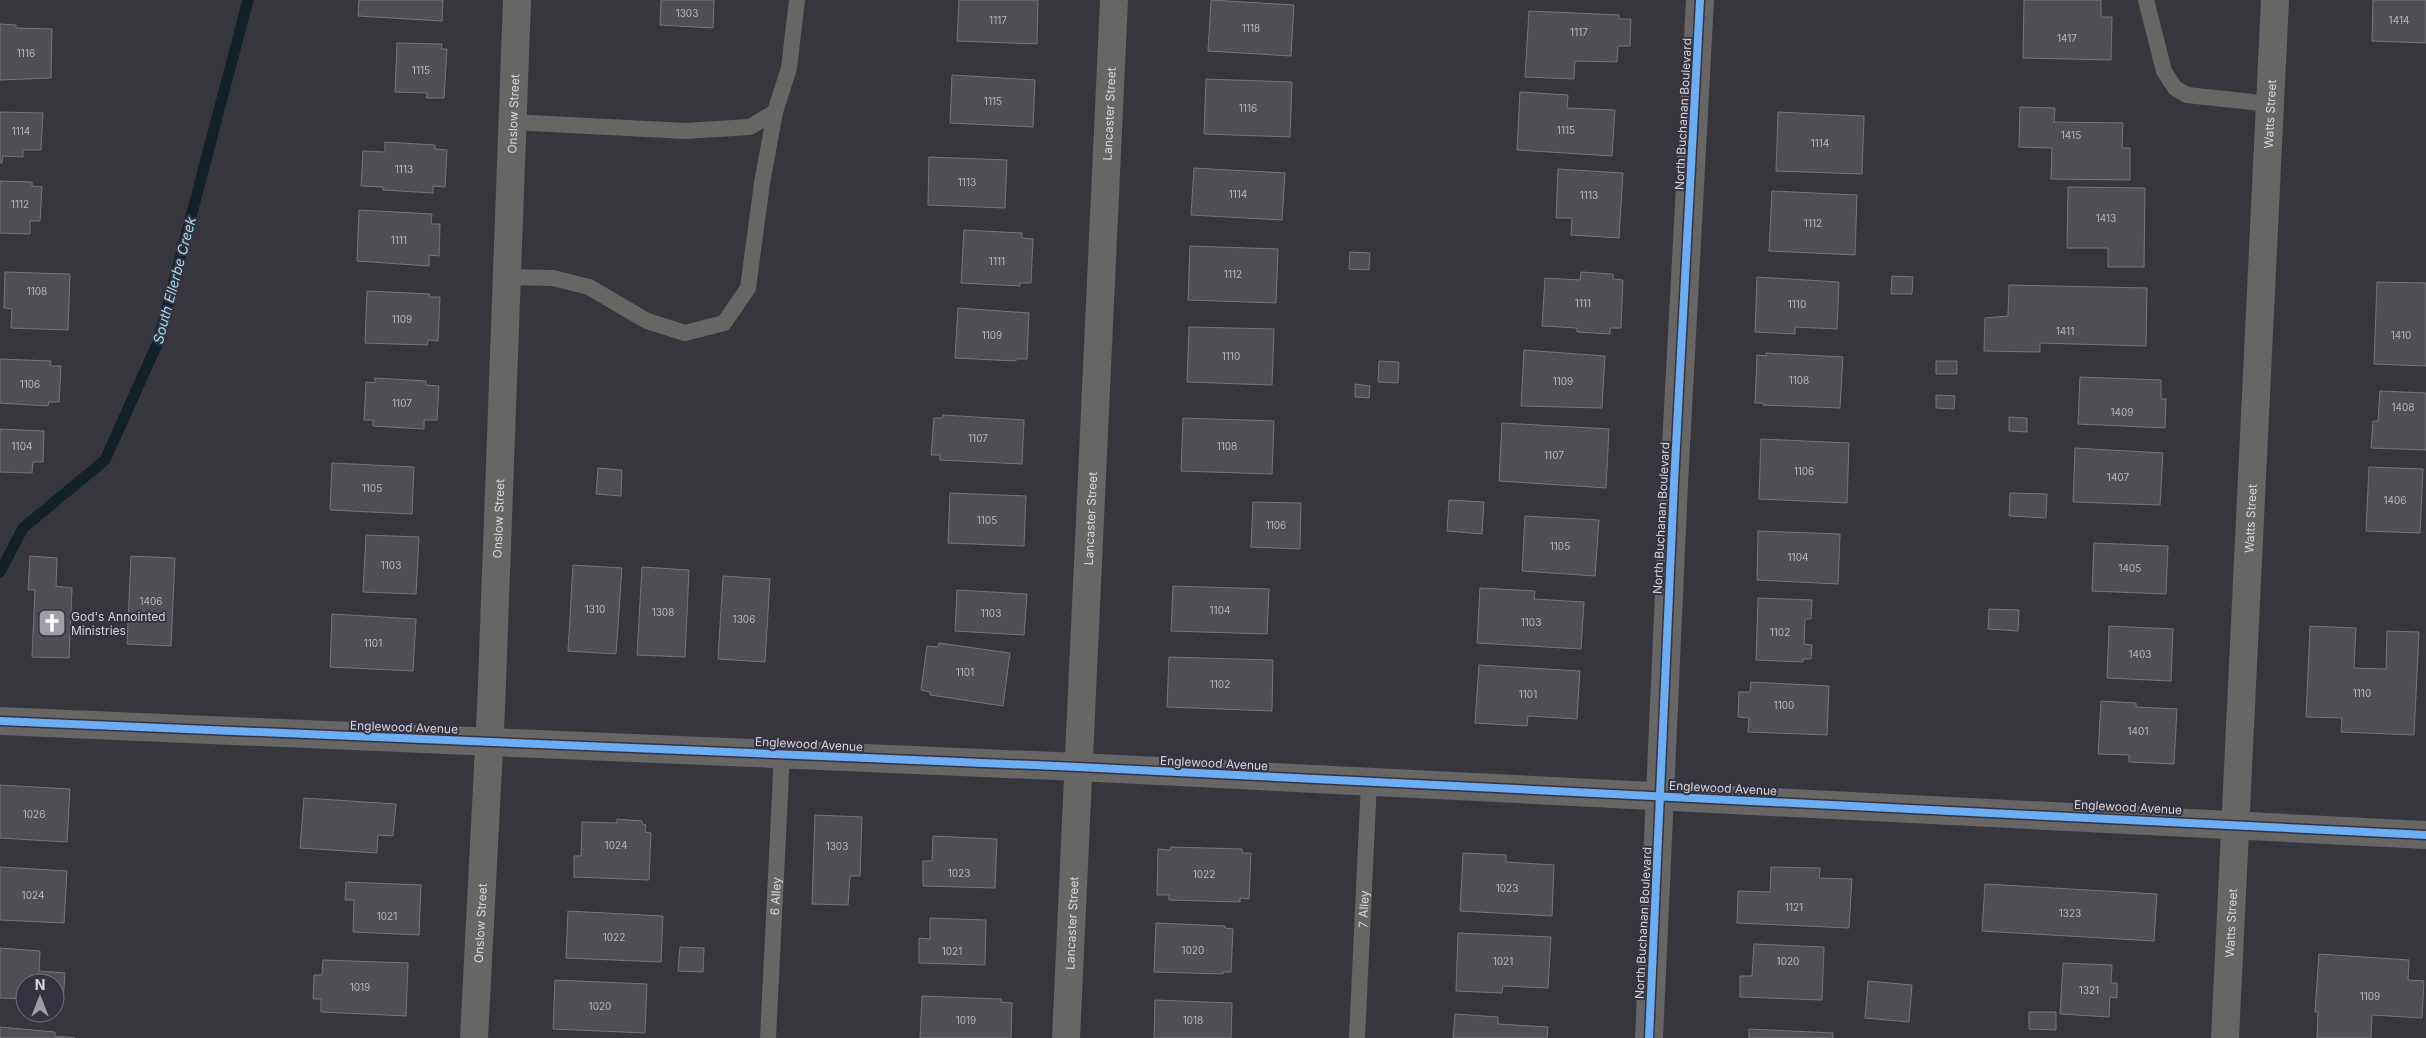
<svg xmlns="http://www.w3.org/2000/svg" width="2426" height="1038" viewBox="0 0 2426 1038" font-family="Inter,sans-serif">
  <rect width="100%" height="100%" fill="#37363d"/>
  <g fill="none" stroke-linecap="round" stroke-linejoin="round">
    <!-- stream -->
    <path stroke="#122127" stroke-width="11" d="M0 572 23 528 105 460 158 342 248 0"/>
  </g>
  <!-- building -->
  <path fill="#504f55" stroke="#76757c" d="M359 0H443L442 21 358 16Z
    M661 0H714L713 28 660 25Z
    M959 0H1038L1037 44 957 41Z
    M1211 0 1294 5 1291 56 1208 51Z
    M2024 0H2101V17H2112L2111 60 2023 58Z
    M2373 0H2426V43L2372 41Z
    M1529 11 1619 15V19H1631L1630 46H1618L1617 62 1575 61 1574 79 1525 77Z
    M0 24 16 25V28L52 29 51 78 0 80Z
    M397 43 442 44 441 49H447L444 98H426L427 93 395 92Z
    M952 75 1035 80 1033 127 950 123Z
    M1206 79 1292 82 1290 137 1204 134Z
    M1520 92 1568 95 1567 108 1615 110 1612 156 1517 150Z
    M2020 107 2055 108 2054 122 2123 123 2122 148H2130V180L2051 179 2052 148 2019 147Z
    M0 112 43 113 41 150H23V157L3 156 2 163H0Z
    M1778 112 1864 116 1862 174 1776 171Z
    M385 142 435 145V149L447 150 445 187 433 186V193L383 190V187L361 186 363 151 385 152Z
    M929 157 1007 160 1005 208 928 205Z
    M1194 168 1285 173 1282 220 1191 215Z
    M1558 169 1623 173 1619 238 1571 235 1572 218H1556Z
    M0 181 32 182V186L42 187 40 221H30V234L0 233Z
    M2068 187 2145 188 2144 267H2108V248H2067Z
    M1772 191 1857 195 1855 255 1769 251Z
    M359 210 432 214 431 224H440L439 256 429 255V266L357 261Z
    M964 230 1022 233V238L1033 239 1031 283H1020V286L961 283Z
    M1190 246 1278 249 1276 303 1188 300Z
    M1350 252 1370 253 1369 270 1349 269Z
    M5 272 70 274 68 330 11 328 12 309 4 308Z
    M1581 272 1613 274V279L1623 280 1621 328H1610V334L1577 332V328L1542 326 1545 278 1580 280Z
    M1892 276 1913 277 1912 294H1891Z
    M1757 277 1839 282 1837 329 1795 327V334L1755 332Z
    M2377 282 2426 283V366L2374 364Z
    M2009 285 2147 288 2146 346 2040 343V352L1984 351 1985 318 2008 316Z
    M367 291 430 294 429 297H440L438 341 428 340 427 345 365 343Z
    M958 308 1029 313 1027 359H1016V361L955 358Z
    M1189 327 1274 329 1272 385 1187 382Z
    M1524 350 1605 356 1602 408 1521 406Z
    M1766 353 1843 357 1840 408 1763 405V403H1755L1757 355 1766 356Z
    M0 359 51 361 50 366H61L59 402H49L48 406 0 403Z
    M1379 361 1399 362 1398 383 1378 382Z
    M1936 361H1957V374H1936Z
    M2080 377 2161 380V399H2166L2165 428 2078 424Z
    M375 378 426 381V385L439 386 437 420H424V429L373 426V420H364L366 382 375 383Z
    M1355 384 1370 386 1369 398 1355 397Z
    M2380 391 2426 393V450L2371 448 2373 421H2378Z
    M1936 395 1955 396 1954 409 1936 408Z
    M943 415 1024 420 1022 464 940 460V455H931L934 418H942Z
    M2009 417 2027 418V432L2009 431Z
    M1183 418 1274 421 1272 474 1181 471Z
    M1502 423 1609 429 1606 488 1499 481Z
    M0 429 44 431 43 462H33L32 473 0 472Z
    M1761 439 1849 443 1847 503 1759 499Z
    M2075 448 2163 453 2160 505 2073 502Z
    M332 463 414 467 412 514 330 510Z
    M2369 467 2423 469 2420 533 2366 531Z
    M598 468 622 470 621 496 596 494Z
    M950 493 1026 496 1024 546 948 543Z
    M2010 493 2047 494 2046 518 2009 516Z
    M1449 500 1484 502 1482 534 1447 531Z
    M1253 502 1301 503 1300 549 1251 547Z
    M1525 516 1599 520 1595 576 1522 571Z
    M1758 531 1840 534 1838 584 1757 580Z
    M366 535 419 537 416 594 363 592Z
    M2094 543 2168 546 2166 594 2092 591Z
    M30 556 57 558 56 586 72 588 69 658 32 657 35 590H28Z
    M131 556 175 558 171 646 127 644Z
    M573 565 622 568 616 654 568 651Z
    M642 567 689 570 685 657 637 655Z
    M723 576 770 579 765 662 718 659Z
    M1173 586 1269 589 1267 634 1171 631Z
    M1480 588 1535 591 1534 599 1584 602 1581 649 1477 643Z
    M957 590 1027 594 1024 635 955 631Z
    M1758 598 1812 600 1811 619H1805L1804 644 1812 645 1811 659H1803V662L1756 660Z
    M1989 609 2019 610 2018 631 1988 629Z
    M332 614 416 619 413 671 330 667Z
    M2109 626 2173 629 2171 681 2107 678Z
    M2310 626 2356 628 2354 668 2386 669 2387 631 2419 632 2414 735 2341 732 2342 718 2306 717Z
    M939 643 1010 653 1003 706 930 695V692L921 690 927 646 938 647Z
    M1169 657 1273 660 1272 711 1167 707Z
    M1479 665 1580 671 1577 719 1528 716 1527 726 1475 723Z
    M1751 682 1829 686 1827 735 1748 732 1749 718 1738 717 1739 692H1750Z
    M2101 701 2136 703V707L2177 709 2174 764 2129 762V755L2098 754Z
    M0 785 70 789 67 842 0 838Z
    M304 798 396 804 393 836 378 835 377 853 300 848Z
    M815 815 862 817 860 876H850L848 905 812 904Z
    M617 819 642 821V824L646 825 645 832 651 833 649 880 574 877V856H581L582 822 617 823Z
    M933 836 997 839 995 888 923 886V861H932Z
    M1171 847 1242 849V853H1251L1249 899 1240 898V902L1169 900V895H1157L1158 849 1170 850Z
    M1463 853 1506 855V862L1554 865 1552 916 1460 911Z
    M0 867 67 871 64 923 0 920Z
    M1771 867 1820 868 1819 878 1852 879 1849 928 1737 923 1738 891 1770 892Z
    M346 882 421 885 419 935 353 932 354 900H345Z
    M1985 884 2157 894 2154 941 1982 931Z
    M568 911 663 916 661 962 566 958Z
    M930 918 986 920 985 965 919 963V938L930 939Z
    M1156 923 1225 926V928L1233 929 1231 972H1223V974L1154 972Z
    M1458 933 1551 937 1548 988 1503 986 1502 993 1456 991Z
    M1754 944 1824 947 1822 1000 1740 997V976H1752Z
    M680 947 704 948 703 972 678 971Z
    M0 948 40 951 39 971 65 973 63 1002 55 1001V983H25V999L0 998Z
    M2319 954 2409 960 2408 980 2424 981 2422 1018 2372 1015 2371 1038H2317L2318 1012H2315Z
    M323 960 408 963 406 1016 321 1012V999H313L314 975H322Z
    M2063 963 2112 965 2111 983H2117V998L2110 997 2109 1017 2060 1014Z
    M555 980 647 984 645 1033 553 1029Z
    M1868 981 1912 985 1909 1022 1865 1018Z
    M922 996 1001 999V1002L1012 1003 1011 1038H920Z
    M1155 1000 1232 1003 1231 1038H1154Z
    M2029 1012H2056V1030L2029 1029Z
    M1455 1014 1498 1017V1024L1548 1027 1547 1038H1453Z
    M0 1027 55 1032V1036L75 1038H0Z
    M1749 1029 1833 1033V1038H1749Z"/>
  <g fill="none" stroke-linecap="round" stroke-linejoin="round">
    <!-- service -->
    <g stroke="#676665" stroke-width="16">
      <path d="M2146 0 2164 71 2175 88 2187 95 2271 104"/>
      <path d="M512 122 685 131 750 127 775 112"/>
      <path d="M506 277 553 278 589 287 647 321 685 333 724 323 748 288 762 183 775 112 789 68 797 0"/>
      <path id="s1" d="M768 1038 782 754"/>
      <path id="s2" d="M1357 1038 1369 782"/>
    </g>
    <!-- minor -->
    <g stroke="#676665" stroke-width="28">
      <path d="M0 721 1078 767 2426 835"/>
      <path id="s3" d="M474 1038 491 709 517 0"/>
      <path id="s4" d="M1066 1038 1114 0"/>
      <path id="s5" d="M2225 1038 2275 0"/>
    </g>
    <!-- tertiary -->
    <path stroke="#676665" stroke-width="28" d="M1649 1038 1674 483 1700 0"/>
    <defs>
      <path id="cycleway" d="M0 721 1078 767 2426 835
        M1649 1038 1674 483 1700 0"/>
    </defs>
    <!-- cycleway casing -->
    <use href="#cycleway" stroke="#353340" stroke-width="11"/>
    <!-- cycleway -->
    <use href="#cycleway" stroke="#6dadf4" stroke-width="8"/>
  </g>
  <!-- icons -->
  <defs>
    <symbol id="church-square" viewBox="-11 -11 22 22"><rect x="-9" y="-9" width="18" height="18" rx="4" fill="#9f9da6" stroke="#353340"/><path d="M-1.2-6h2.4v3.5h3.3v2.4h-3.3V6h-2.4V-.1h-3.3v-2.4h3.3Z" fill="#fff"/></symbol>
  </defs>
  <g fill-rule="evenodd">
    <use href="#church-square" x="36" y="607" width="32" height="32"/>
  </g>
  <g text-anchor="middle" dominant-baseline="central" stroke-width="4" stroke-linejoin="round" paint-order="stroke">
    <!-- number labels -->
    <g font-size="10" fill="#b5b4bc">
      <text x="687" y="13">1303</text>
      <text x="998" y="20">1117</text>
      <text x="2399" y="20">1414</text>
      <text x="1251" y="28">1118</text>
      <text x="1579" y="32">1117</text>
      <text x="2067" y="38">1417</text>
      <text x="26" y="53">1116</text>
      <text x="421" y="70">1115</text>
      <text x="993" y="101">1115</text>
      <text x="1248" y="108">1116</text>
      <text x="1566" y="130">1115</text>
      <text x="21" y="131">1114</text>
      <text x="2071" y="135">1415</text>
      <text x="1820" y="143">1114</text>
      <text x="404" y="169">1113</text>
      <text x="967" y="182">1113</text>
      <text x="1238" y="194">1114</text>
      <text x="1589" y="195">1113</text>
      <text x="20" y="204">1112</text>
      <text x="2106" y="218">1413</text>
      <text x="1813" y="223">1112</text>
      <text x="399" y="240">1111</text>
      <text x="997" y="261">1111</text>
      <text x="1233" y="274">1112</text>
      <text x="37" y="291">1108</text>
      <text x="1583" y="303">1111</text>
      <text x="1797" y="304">1110</text>
      <text x="402" y="319">1109</text>
      <text x="2065" y="331">1411</text>
      <text x="992" y="335">1109</text>
      <text x="2401" y="335">1410</text>
      <text x="1231" y="356">1110</text>
      <text x="1799" y="380">1108</text>
      <text x="1563" y="381">1109</text>
      <text x="30" y="384">1106</text>
      <text x="402" y="403">1107</text>
      <text x="2403" y="407">1408</text>
      <text x="2122" y="412">1409</text>
      <text x="978" y="438">1107</text>
      <text x="22" y="446">1104</text>
      <text x="1227" y="446">1108</text>
      <text x="1554" y="455">1107</text>
      <text x="1804" y="471">1106</text>
      <text x="2118" y="477">1407</text>
      <text x="372" y="488">1105</text>
      <text x="2395" y="500">1406</text>
      <text x="987" y="520">1105</text>
      <text x="1276" y="525">1106</text>
      <text x="1560" y="546">1105</text>
      <text x="1798" y="557">1104</text>
      <text x="391" y="565">1103</text>
      <text x="2130" y="568">1405</text>
      <text x="151" y="601">1406</text>
      <text x="595" y="609">1310</text>
      <text x="1220" y="610">1104</text>
      <text x="663" y="612">1308</text>
      <text x="991" y="613">1103</text>
      <text x="744" y="619">1306</text>
      <text x="1531" y="622">1103</text>
      <text x="1780" y="632">1102</text>
      <text x="373" y="643">1101</text>
      <text x="2140" y="654">1403</text>
      <text x="965" y="672">1101</text>
      <text x="1220" y="684">1102</text>
      <text x="2362" y="693">1110</text>
      <text x="1528" y="694">1101</text>
      <text x="1784" y="705">1100</text>
      <text x="2138" y="731">1401</text>
      <text x="34" y="814">1026</text>
      <text x="616" y="845">1024</text>
      <text x="837" y="846">1303</text>
      <text x="959" y="873">1023</text>
      <text x="1204" y="874">1022</text>
      <text x="1507" y="888">1023</text>
      <text x="33" y="895">1024</text>
      <text x="1794" y="907">1121</text>
      <text x="2070" y="913">1323</text>
      <text x="387" y="916">1021</text>
      <text x="614" y="937">1022</text>
      <text x="1193" y="950">1020</text>
      <text x="952" y="951">1021</text>
      <text x="1503" y="961">1021</text>
      <text x="1788" y="961">1020</text>
      <text x="360" y="987">1019</text>
      <text x="2089" y="990">1321</text>
      <text x="2370" y="996">1109</text>
      <text x="600" y="1006">1020</text>
      <text x="966" y="1020">1019</text>
      <text x="1193" y="1020">1018</text>
    </g>
    <!-- street labels -->
    <g font-size="12" fill="#d7d5de" stroke="#353340">
      <text stroke="none"><textPath href="#s3" startOffset="925">Onslow Street</textPath></text>
      <text stroke="none"><textPath href="#s4" startOffset="925">Lancaster Street</textPath></text>
      <text transform="translate(1683 114) rotate(-87)">North Buchanan Boulevard</text>
      <text stroke="none"><textPath href="#s5" startOffset="925">Watts Street</textPath></text>
      <text transform="translate(1661 518) rotate(-87)">North Buchanan Boulevard</text>
      <text stroke="none"><textPath href="#s3" startOffset="520">Onslow Street</textPath></text>
      <text stroke="none"><textPath href="#s4" startOffset="520">Lancaster Street</textPath></text>
      <text stroke="none"><textPath href="#s5" startOffset="520">Watts Street</textPath></text>
      <text transform="translate(404 727) rotate(2)">Englewood Avenue</text>
      <text transform="translate(809 744) rotate(3)">Englewood Avenue</text>
      <text transform="translate(1214 763) rotate(3)">Englewood Avenue</text>
      <text transform="translate(1723 788) rotate(3)">Englewood Avenue</text>
      <text transform="translate(2128 807) rotate(3)">Englewood Avenue</text>
      <text stroke="none"><textPath href="#s1" startOffset="142">6 Alley</textPath></text>
      <text stroke="none"><textPath href="#s2" startOffset="129">7 Alley</textPath></text>
      <text transform="translate(1643 923) rotate(-87)">North Buchanan Boulevard</text>
      <text stroke="none"><textPath href="#s3" startOffset="115">Onslow Street</textPath></text>
      <text stroke="none"><textPath href="#s4" startOffset="115">Lancaster Street</textPath></text>
      <text stroke="none"><textPath href="#s5" startOffset="115">Watts Street</textPath></text>
    </g>
    <!-- poi labels -->
    <g font-size="12" fill="#d7d5de" stroke="#353340" text-anchor="start">
      <text x="71" y="616">God's Annointed<tspan x="71" dy="14">Ministries</tspan></text>
    </g>
    <!-- water labels -->
    <g font-size="14" font-style="italic" fill="#a4daf0" stroke="#353340">
      <text transform="translate(174 280) rotate(-75)">South Ellerbe Creek</text>
    </g>
  </g>
  <!-- north arrow -->
  <g transform="translate(40 998)"><circle r="24" fill="#353340" stroke="#76747f"/>
  <path d="M0-4L9 19L0 12L-9 19Z" fill="#9f9da6"/>
  <text y="-8" font-size="14" font-weight="bold" text-anchor="middle" fill="#d7d5de">N</text>
  </g>
</svg>
